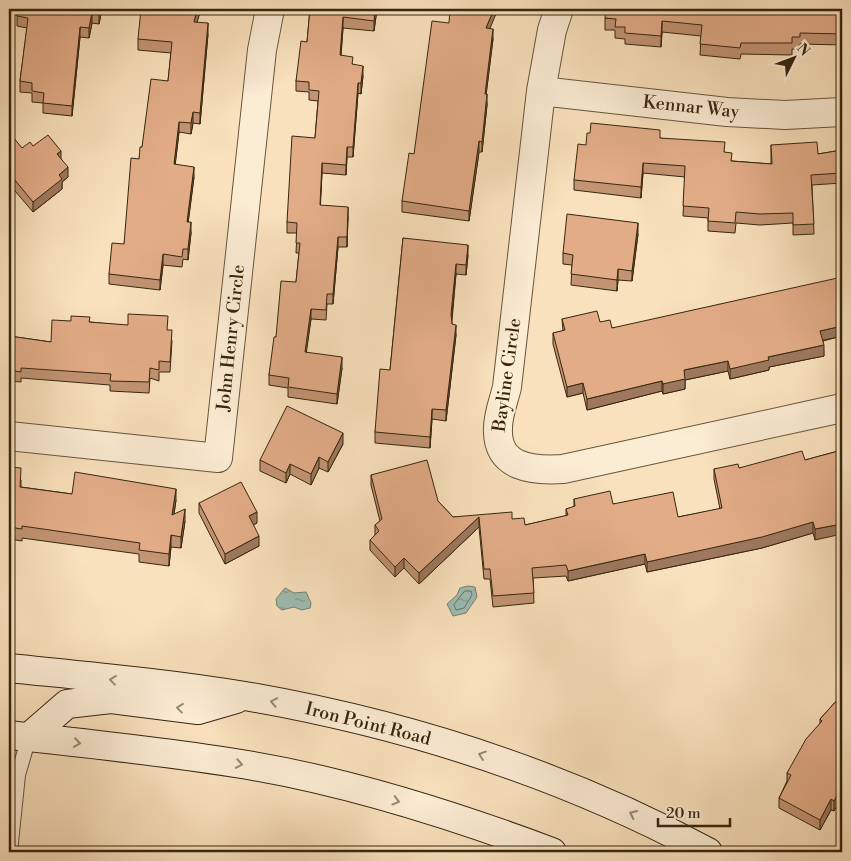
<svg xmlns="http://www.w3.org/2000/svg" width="851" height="861" viewBox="0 0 851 861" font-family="'Libre Bodoni',serif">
  <defs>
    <pattern id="water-ripples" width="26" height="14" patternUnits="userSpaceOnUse" patternTransform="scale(1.25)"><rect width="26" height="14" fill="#9ebdb3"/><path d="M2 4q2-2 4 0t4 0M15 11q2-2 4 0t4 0" fill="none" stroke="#829990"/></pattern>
  </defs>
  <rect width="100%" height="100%" fill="#f9e1bd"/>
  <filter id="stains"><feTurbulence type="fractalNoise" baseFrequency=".004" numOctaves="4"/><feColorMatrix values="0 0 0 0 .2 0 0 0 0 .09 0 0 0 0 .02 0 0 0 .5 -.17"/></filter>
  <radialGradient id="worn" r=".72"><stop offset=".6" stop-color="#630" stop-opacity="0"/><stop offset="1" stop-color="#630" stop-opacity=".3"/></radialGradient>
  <!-- water -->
  <path fill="url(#water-ripples)" stroke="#758171" d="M468 586 475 587 477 597 466 613 453 616 447 604 457 595 460 588Z
    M285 588 294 593 306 592 311 603 310 608 302 610 294 607 282 610 277 606 276 599Z"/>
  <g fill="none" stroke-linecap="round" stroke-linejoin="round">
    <!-- shore -->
    <path stroke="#6a7260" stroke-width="1" d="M465 591H471L472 595 464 608 456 610 454 605Z"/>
    <defs>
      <path id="service" d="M10 852 18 775 29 737"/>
      <path id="minor" d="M559 9 552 30 541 91 507 387C504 400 498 414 498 428 496 468 533 471 563 469L842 408
        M541 91 727 112 785 115 842 112
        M9 436 218 458 262 50 270 9"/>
      <path id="secondary" d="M9 668C87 676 167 683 245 696 407 724 563 774 708 852
        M9 735C84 743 160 751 235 763 339 779 453 815 552 852
        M29 737 67 704 111 699 198 710 236 699"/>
    </defs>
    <!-- service casing -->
    <use href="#service" stroke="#68553a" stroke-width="16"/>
    <!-- minor casing -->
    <use href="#minor" stroke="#68553a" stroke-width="30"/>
    <!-- secondary casing -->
    <use href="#secondary" stroke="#37260e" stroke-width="30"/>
    <!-- service -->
    <use href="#service" stroke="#fbecd4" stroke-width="14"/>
    <!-- minor -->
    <use href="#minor" stroke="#fbecd4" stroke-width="28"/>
    <!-- secondary -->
    <use href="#secondary" stroke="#fbecd4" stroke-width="28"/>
  </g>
  <!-- wall -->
  <path fill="#c29474" stroke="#37260e" d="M18 9H102L99 24 92 23 89 38 80 37 72 116 43 113V103L32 102V93L20 92V81L27 28 17 26V16Z
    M201 9 197 22 208 34 200 124 193 123 191 134 179 132 175 165 194 177 188 222 191 233 188 260 183 259 182 267 163 265 160 290 109 284V274L124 244 139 159 142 147 168 81 171 53 138 50V39Z
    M310 9H377L374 31 343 28 341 56 353 64 363 76 361 94 358 93 353 157H347L346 175 322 173 320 205 348 217 347 247H338L333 304H327L326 320 311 319 306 352 342 368 337 404 288 397V388L269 385V375L276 337 296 282 299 253H296L297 233H287V222L315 138 318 101 309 100V92L296 91V81L307 42Z
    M842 9V45L800 44V49H792V55L741 54 740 59 700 55 701 36 662 32 661 47 625 44V39L615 38V30H605V18Z
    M449 23 490 28 493 39 486 94 487 105 482 152H479L469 221 402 212V201Z
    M660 138 725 152 732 161 771 164V145L818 154 842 150V183L812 185 814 234 793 235V223L760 225 736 223 735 233 708 231V218L683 216 685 177 643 173 641 198 574 190V180L586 145Z
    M9 140 22 148 33 146 61 159 68 177 62 182V189L33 212 9 184Z
    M638 234 632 281 618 280 617 291 571 285 572 265 563 264V253Z
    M403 238 468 255 466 275 456 274 452 321V324L456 335 446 421 432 419 430 448 375 443V432L390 370Z
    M562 319 600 322 612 328 842 336 823 341 824 356 769 367V370L730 379 728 371 685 380V389L663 394 662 391 587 410 583 393 567 397 553 344V333L563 331Z
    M71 321 90 322 167 330 172 341 170 372H159V381L150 378 149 393 110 391V385L21 378V382L9 381V336L51 342Z
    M343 444 328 472 319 468 311 485 290 474 286 483 260 471V460Z
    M842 450 815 540 813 533 762 548 647 572 645 564 568 581 566 576 533 578 534 603 493 607 490 579H484L479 527 419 584 404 568 395 577 370 550V540L375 535V525L380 521 371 485V475L438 501 453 517 512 519 525 525 566 516V509L574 507V499L613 504 678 517 720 509 714 479V469L739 468 805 460Z
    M9 467 21 480V487L72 494 176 500 174 514 185 521 181 548 171 547 169 566 139 562V554L22 538V541L9 539Z
    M199 503 257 523 253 525 259 546 225 564 199 513Z
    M839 698 842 780 834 811 831 810 820 830 779 808V798L787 781V773L820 724V719Z"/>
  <!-- shaded-wall -->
  <path fill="#9e785e" stroke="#37260e" d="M100 9H102L99 24V14Z
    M197 9H201L194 32V22Z
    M375 9H377L374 31V21Z
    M494 9H498L486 38V28Z
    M92 12V23L89 38V28Z
    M343 17V28L340 66V55Z
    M662 21V32L661 47V36Z
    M208 23V34L200 124V113Z
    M80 27V37L72 116V106Z
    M493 29V39L485 104V94Z
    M363 66V76L361 94V83Z
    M358 83V93L353 157V147Z
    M487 94V105L482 152V142Z
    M193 112V123L191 134V123Z
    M179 122V132L174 175V164Z
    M479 141V152L469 221V211Z
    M347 147V157L346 175V165Z
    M61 151V162L57 154Z
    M322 163V173L320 215V205Z
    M643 163V173L641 198V187Z
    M68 167V177L62 182V189L33 212V202L59 175Z
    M194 167V177L187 232V222Z
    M348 207V217L347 247V237Z
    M191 222V233L188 260V249Z
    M638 223V234L632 281V271Z
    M338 237V247L333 304V294Z
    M468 245V255L466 275V265Z
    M163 254V265L160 290V280Z
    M456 264V274L451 324V314Z
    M618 269V280L617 291V280Z
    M11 302V312L9 333V322Z
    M311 309V319L305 362V352Z
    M456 325V335L446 421V410Z
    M842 326V336L820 341V331Z
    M824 345V356L769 367V370L730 379V369L768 357Z
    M342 357V368L337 404V394Z
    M728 361V371L685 380V389L663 394V384L684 370Z
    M662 381V391L587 410V399Z
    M583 383V393L567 397V387Z
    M432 409V419L430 448V437Z
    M343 433V444L328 472V462Z
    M319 457V468L311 485V474Z
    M290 464V474L286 483V473Z
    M176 489V500L172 527V515Z
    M185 509V521L181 548V537Z
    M257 512V523L249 527V516Z
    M479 517V527L419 584V573Z
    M813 522V533L762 548 647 572V562Z
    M842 524V534L815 540V529Z
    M171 535V547L169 566V554Z
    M259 536V546L225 564V554Z
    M645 554V564L568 581V571Z
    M404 558V568L395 577V567Z
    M842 769V779L836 787V777Z
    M842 786V797L834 811V801Z
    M831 799V810L820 830V820Z"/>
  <!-- building -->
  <path fill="#e2ac87" stroke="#37260e" d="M18 9H100L99 14 92 12 89 28 80 27 72 106 43 103 44 93 32 91V83L20 81 28 18 17 16Z
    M141 9H197L194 22 208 23 200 113 193 112 191 123 179 122 174 164 194 167 187 222H191L188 249H183L182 257 163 254 160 280 109 274 112 243 124 244 131 158 139 159 140 147H142L151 79 168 81 172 42 138 39Z
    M310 9H375L374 21 343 17 340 55 353 57 352 64 363 66 361 83H358L353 147H347L346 165 322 163 320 205 348 207 347 237H338L333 294H327L326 310 311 309 305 352 342 357 337 394 288 387 289 378 269 375 274 337H276L281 281 296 282 300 243H296L297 223 287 222 292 136 315 138 319 91 309 90V82L296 81 301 41 307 42Z
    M450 9H494L486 28 493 29 485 94H487L482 142 479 141 469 211 402 201 409 153 414 154 432 21 449 23Z
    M606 9H842V34L800 33V37H792V43H741L740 48 700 44 702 25 662 21 661 36 625 33V27H615L616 19 605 18Z
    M591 123 660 130V138L725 142 724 152 732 153 731 161 772 164 771 145 817 142 818 154 842 150V173L811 175 814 224 793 225V213L760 214 736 212 735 223 708 221 709 208 683 206 685 166 643 163 641 187 574 180 578 144 586 145 587 133H590Z
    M48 135 61 151 57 154 68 167 59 175 62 179 33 202 9 173V140L13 137 22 148 30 142 33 146Z
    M567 214 638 223 632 271 618 269 617 280 571 274 573 255 563 253Z
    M403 238 468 245 466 265 456 264 451 314 452 324 456 325 446 410 432 409 430 437 375 432 380 369 390 370Z
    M842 277V326L820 331 824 345 768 357 769 360 730 369 728 361 684 370 685 379 663 384 662 381 587 399 583 383 567 387 553 333 565 330 562 319 597 311 600 322 610 320 612 328Z
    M9 301 11 302 9 322Z
    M128 314 168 316 167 330H172L170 362 159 361V370L150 368 149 382 110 381 111 374 21 368V372L9 370V336L51 342 52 320 71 321V316L90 317 89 322 128 325Z
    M287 406 343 433 328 462 319 457 311 474 290 464 286 473 260 460Z
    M842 450V524L815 529 813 522 762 537 647 562 645 554 568 571 566 565 532 568 534 593 493 596 490 569H484L479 517 419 573 404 558 395 567 370 540 379 531 375 525 382 519 371 475 427 460 438 501 453 517 512 512V519L524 518 525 525 568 515 566 509 575 506 574 499 610 491 613 504 673 492 678 517 722 508 714 469 738 464 739 468 802 451 805 460Z
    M9 467 21 468 20 487 72 494 75 472 176 489 172 515 185 509 181 537 171 535 169 554 139 550 140 543 22 526V529L9 527Z
    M241 482 257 512 249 516 259 536 225 554 199 503Z
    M842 697V769L836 777 842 780V786L834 801 831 799 820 820 779 798 791 775 787 773 806 739 822 721 820 719 839 698Z"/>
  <!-- one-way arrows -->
  <defs><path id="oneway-chevron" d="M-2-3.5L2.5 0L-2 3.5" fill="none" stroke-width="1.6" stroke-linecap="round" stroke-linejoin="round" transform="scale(1.25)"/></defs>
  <g stroke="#998971">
    <use href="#oneway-chevron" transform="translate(113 680) rotate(-173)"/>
    <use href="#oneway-chevron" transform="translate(274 702) rotate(-169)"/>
    <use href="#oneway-chevron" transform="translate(180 708) rotate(-173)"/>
    <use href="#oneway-chevron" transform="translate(77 743) rotate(8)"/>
    <use href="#oneway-chevron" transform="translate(482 755) rotate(-161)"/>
    <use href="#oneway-chevron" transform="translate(239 764) rotate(10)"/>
    <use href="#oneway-chevron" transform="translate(396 801) rotate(16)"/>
    <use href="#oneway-chevron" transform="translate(633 814) rotate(-155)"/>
  </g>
  <g text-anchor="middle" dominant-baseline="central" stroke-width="4.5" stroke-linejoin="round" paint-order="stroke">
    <!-- street labels -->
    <g font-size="18" fill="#37260e" stroke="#fbecd4">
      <text transform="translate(691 107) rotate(6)">Kennar Way</text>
      <text transform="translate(231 338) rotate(-84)">John Henry Circle</text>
      <text transform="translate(507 375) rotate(-82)">Bayline Circle</text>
      <text transform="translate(368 724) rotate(14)">Iron Point Road</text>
    </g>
  </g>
  <!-- margin -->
  <rect width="851" height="861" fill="none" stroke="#f9e1bd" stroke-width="30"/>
  <rect x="10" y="10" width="831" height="841" fill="none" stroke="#37260e" stroke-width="2.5"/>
  <rect x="15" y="15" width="821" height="831" fill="none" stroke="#37260e"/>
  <!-- north arrow -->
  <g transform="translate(794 58) rotate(48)" stroke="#fbecd4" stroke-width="4" paint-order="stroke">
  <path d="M0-4L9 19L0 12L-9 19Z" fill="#37260e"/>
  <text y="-8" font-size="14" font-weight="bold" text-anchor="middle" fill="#37260e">N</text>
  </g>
  <!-- scale -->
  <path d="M658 818v8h72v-8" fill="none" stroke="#37260e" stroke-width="2.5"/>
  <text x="666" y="818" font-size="15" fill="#37260e" stroke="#fbecd4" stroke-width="4" paint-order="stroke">20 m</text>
  <rect width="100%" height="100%" filter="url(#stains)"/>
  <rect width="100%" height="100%" fill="url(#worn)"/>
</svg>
